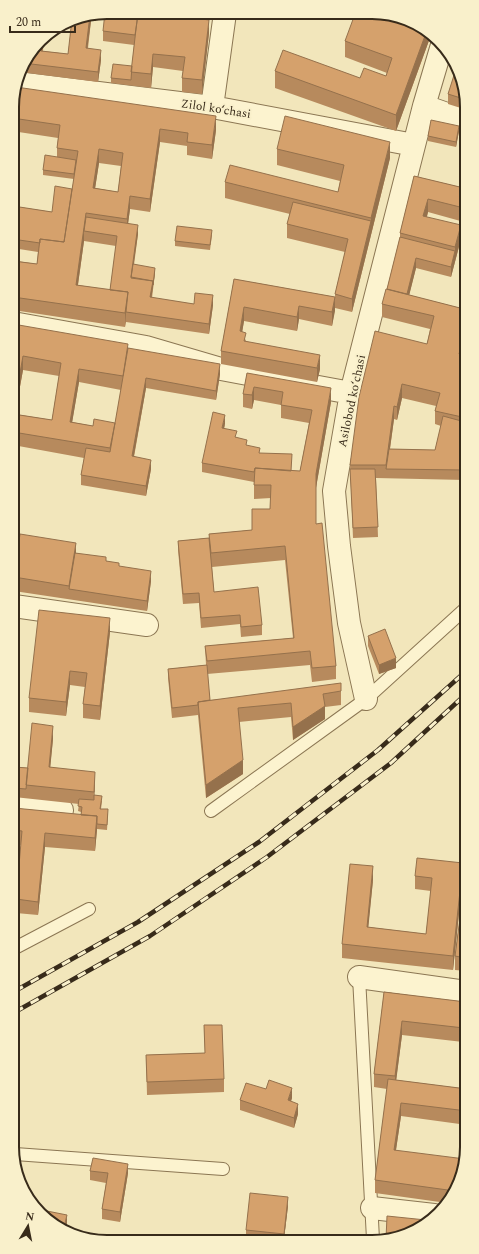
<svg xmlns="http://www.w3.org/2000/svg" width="479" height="1254" viewBox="0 0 479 1254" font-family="Spectral,serif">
  <rect width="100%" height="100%" fill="#f2e6bb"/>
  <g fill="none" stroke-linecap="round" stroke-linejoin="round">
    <defs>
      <path id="lane" d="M211 811 366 699 465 609
        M15 948 89 909
        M359 977 373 1239
        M15 1154 223 1169"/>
      <path id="street" d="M17 83 212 107 414 145
        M424 106 464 120
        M212 107 225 13
        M13 323 146 347 221 369 351 393
        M14 606 147 625
        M366 699 349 623 339 546 334 491 351 393 424 106 442 45
        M14 805 62 810
        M359 977 466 992
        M372 1208 434 1215"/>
    </defs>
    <!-- lane casing -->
    <use href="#lane" stroke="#8b7653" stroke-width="14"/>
    <!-- street casing -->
    <use href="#street" stroke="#8b7653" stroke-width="24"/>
    <!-- lane -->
    <use href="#lane" stroke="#fcf3cf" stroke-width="12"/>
    <!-- street -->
    <use href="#street" stroke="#fcf3cf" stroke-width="22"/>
    <defs>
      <path id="rail" d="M15 991 138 922 259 842 378 750 465 672
        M15 1012 150 936 267 857 391 763 466 694"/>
    </defs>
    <!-- rail casing -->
    <use href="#rail" stroke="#382b1a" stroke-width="4.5"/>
    <!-- rail -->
    <use href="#rail" stroke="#f9f0cb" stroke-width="3" stroke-dasharray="9" stroke-linecap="butt"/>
  </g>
  <!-- wall -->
  <path fill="#b78a5d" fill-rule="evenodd" d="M96 14V21H91L88 48 101 60 98 82 20 72 22 65 44 36 43 51 68 54 72 20H70Z
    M390 14 431 35 396 131 275 88V71L360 78 386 76 387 73 345 57V41Z
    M103 31 209 33 202 94 182 92V78L183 71 153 67 151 88 111 83V78L132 66 134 45 103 41Z
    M464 83V109L448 104V94Z
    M12 101 216 130 212 159 187 155V146L160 142 150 212 130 209 128 223 138 234 134 265 155 273 152 298 194 304 213 305 209 334 126 322 125 327 13 310V206L52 212 72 189 74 179 43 175V170L57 157V148L58 138 12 131ZM99 163 121 166 118 192 95 188ZM84 241 116 246 110 290 78 285ZM19 249 38 252 37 264 17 261Z
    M459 131 456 147 428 141V136Z
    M277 149 390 158 352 312 335 308 332 326 299 319 297 331 244 321 242 332 246 341 320 369 317 382 221 364V351L234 279 335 297V294L345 252 287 238V224L290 214 225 198V182L338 192 340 181 277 165Z
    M414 176 464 188V222L428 212 427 217 461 239 451 277 416 268 409 295 464 309 462 355 464 422H465V480L376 478 378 537 353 538 350 465 427 344 430 329 382 317V304L387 289 400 237V233ZM402 398 436 406 435 411V424L441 426 435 450 390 449 394 419 397 420Z
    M212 235 210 250 175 246V241Z
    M13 324 128 348 220 374 216 400 146 388 134 457 151 469 146 496 81 485V475L84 458 13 445ZM23 370 59 376 52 420 15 414ZM79 382 121 390 115 426H93L72 422Z
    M247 373 331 402 316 487V524L336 666V679L312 682 310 665 207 674 210 700 341 691V705L325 707V719L293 740 291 717 239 722 243 774 206 798 198 715 172 718 168 678V669L206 665 205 646 293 638 285 560 212 567 214 592 262 625V635L241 637 240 624 201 628 199 603 183 604 178 550V541L209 538V534L252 530 270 509 271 498 254 499V482L202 472V463L225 424 224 428 247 446 292 471H300L309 423 281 418V405L254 400 252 409 243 407V394Z
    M76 553 106 561 151 581 147 611 14 591V577Z
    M110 632 100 720 83 718V704L85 687 70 685 66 716 29 712V698Z
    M368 636 396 668 379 674 368 646Z
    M53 739 50 767 95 785 94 795 102 801 101 809 108 814 107 830 97 829 95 851 45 847 38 915 16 913V899L21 845 14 844V808L81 815V812L78 811 79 804 14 797V767L28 768Z
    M466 873V971L455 970V956Z
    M415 876H463L453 970 342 958V944L373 880 368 927 426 934 431 891 415 889Z
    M384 992 466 1002 467 1049H463V1042L402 1035 396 1080 467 1089V1125L401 1116 396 1150 460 1183 447 1203 375 1193V1180L387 1089 374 1087V1074Z
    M204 1025 224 1079V1092L147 1095 146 1055 205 1053Z
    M292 1098 291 1101 298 1114 294 1128 240 1110V1100Z
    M90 1171 128 1173 120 1222 102 1219V1209L106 1183 90 1180Z
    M288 1206 284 1239 239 1240 246 1239V1230Z"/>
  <!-- shaded-wall -->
  <path fill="#95714c" d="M90 15 91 21 86 58V48Z
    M209 20V33L202 94V80Z
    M426 33 431 35 396 131V115Z
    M44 36 41 60V51L43 37Z
    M101 50V60L98 82V72Z
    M153 54V67L151 88V74Z
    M216 116V130L212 159V145Z
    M459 126V131L456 147V142Z
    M160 129V142L150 212V199Z
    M390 142V158L352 312V299L371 221V218Z
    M99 149V163L93 202V188Z
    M130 196V209L127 232V219Z
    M428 199V212L423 229V216Z
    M86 213V227L84 231V241L76 298V285Z
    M138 225V234L131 282V277Z
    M461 225V239L451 277V267L455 251V247Z
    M19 240V249L15 274V265Z
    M416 258V268L406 308V298Z
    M155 268V273L150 307V297Z
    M128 292 126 312 125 327V313Z
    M213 295V305L209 334V324Z
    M335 297V311L332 326V312Z
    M299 306V319L297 331V317Z
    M244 307V321L240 345V331Z
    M465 333V346L459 368V354Z
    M320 355V369L317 382V368Z
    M23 356V370L13 425V412Z
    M220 364V374L216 400V391Z
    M79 369V382L70 435V422Z
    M146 378V388L132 466V456Z
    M402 384V398L397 420V407Z
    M254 387V400L252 409V395Z
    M331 388V402L316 488V474Z
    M465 405V418L462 431V417Z
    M394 406V419L387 469H386Z
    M225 415V424L222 438V428Z
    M151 460V469L146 496V486Z
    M76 543V556L69 589V586Z
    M151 571V581L147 611V601Z
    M17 608V621L14 644V631Z
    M110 618V632L100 720V706Z
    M396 658V668L379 674V665Z
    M70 671V685L66 716V702Z
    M325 706V719L293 740V727Z
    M53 726V739L49 781V767Z
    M243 760V774L206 798V785Z
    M95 772V785L94 805V792Z
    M97 816V830L95 851V838Z
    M45 833V847L38 915V902Z
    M463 863V876L453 970V956Z
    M373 866V880L367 941V927Z
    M402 1021V1035L395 1090V1076Z
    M292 1088V1098L288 1110V1100Z
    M401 1103V1116L394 1163V1150Z
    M298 1104V1114L294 1128V1118Z
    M128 1164V1173L120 1222V1212Z
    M288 1197V1206L284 1239V1234Z
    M67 1215V1229L64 1227Z"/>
  <!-- building -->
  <path fill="#d5a16c" stroke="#95714c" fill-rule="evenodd" d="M105 12H115L138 15 135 35 103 31Z
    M138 12H149L209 20 202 80 182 78 185 57 153 54 151 74 131 72Z
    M355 14H390L426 33 396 115 275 71 283 50 360 78 364 68 386 76 392 58 345 41Z
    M90 15 86 48 101 50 98 72 23 63 43 37 41 51 68 54 72 19Z
    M113 64 132 66 131 80 111 78Z
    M456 69 464 83V99L448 94Z
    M16 87 216 116 212 145 187 142 188 133 160 129 150 199 130 196 127 219 86 213 76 285 128 292 125 313 13 297V261L37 264 40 239 64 242 78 151 57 148 60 125 12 118V101ZM99 149 123 153 118 192 93 188Z
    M285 116 390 142 371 218 225 182 230 165 338 192 344 165 277 149Z
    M431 120 459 126 456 142 428 136Z
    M45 155 76 160 74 174 43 170Z
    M414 176 464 188V208L428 199 423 216 461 225 455 247 400 233Z
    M55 186 72 189 64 242 40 239V243L19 240 15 261H13V206L52 212Z
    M293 202 371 221 352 299 335 294 348 239 287 224Z
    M86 217 138 225 131 277 153 281 150 297 194 304 195 293 213 295 209 324 126 312 128 292 110 290 117 236 84 231Z
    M177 226 212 230 210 245 175 241Z
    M400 237 455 251 451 267 416 258 407 294 387 289Z
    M133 264 155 268 153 285V281L131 278Z
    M234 279 335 297 332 312 299 306 297 317 244 307 240 331 246 333 244 341 320 355 317 368 221 351Z
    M386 289 464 309 465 333 459 354 465 356V405L462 417 435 411 440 393 402 384 397 407 394 406 386 465H350L359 397 375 331 427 344 434 316 382 304Z
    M13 324 128 344 123 376 79 369 70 422 93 426 94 419 115 423 110 448 13 432V414L52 420 61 363 23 356 13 412Z
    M128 348 220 364 216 391 146 378 132 456 151 460 146 486 81 475 86 448 110 452Z
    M247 373 331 388 316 474V524L322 523 336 666 312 668 310 651 207 661 205 646 294 638 285 546 211 553 209 534 252 530V509H270L271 485H254L255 468 300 471 312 410 281 405 283 392 254 387 252 395 243 394Z
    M213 412 225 415 222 428 237 431 235 437 247 440 246 445 260 448 259 453 292 454 291 471 255 468 254 472 202 463Z
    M443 416 465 422V470L386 469 389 449 435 450Z
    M350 469H375L378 527 353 528Z
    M20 534 76 543 69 586 14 577Z
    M209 538 214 592 258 587 262 625 241 627 240 615 201 618 199 593 183 594 178 541Z
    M75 553 106 557V561L119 563V566L151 571 147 601 69 589Z
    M14 607 17 608 14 631Z
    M39 610 110 618 100 706 83 704 87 673 70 671 66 702 29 698Z
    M385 629 396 658 379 665 368 636Z
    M207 665 210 700 198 702V705L172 708 168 669Z
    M341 683V691L323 694 325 706 293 727 291 703 238 708 243 760 206 785 198 702Z
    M32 723 53 726 49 767 95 772 94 792 26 785Z
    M14 767 28 768 26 789 14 788Z
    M94 795 102 796 100 809H108L107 825 97 824V816L81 815 82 807 78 806 79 799 94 800Z
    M14 808 97 816 95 838 45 833 38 902 16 899 22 831 14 830Z
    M417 858 463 863 453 956 342 944 350 864 373 866 367 927 426 934 432 878 415 876Z
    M466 873V958L455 956Z
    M384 992 466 1002V1036L463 1035 464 1028 402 1021 395 1076 374 1074Z
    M204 1025H222L224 1079 147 1082 146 1055 205 1053Z
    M388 1079 467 1089V1111L401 1103 394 1150 465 1159 460 1183 455 1191 375 1180Z
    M269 1080 292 1088 288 1100 298 1104 294 1118 240 1100 246 1083 266 1089Z
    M93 1158 128 1164 120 1212 102 1209 108 1173 90 1171Z
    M250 1193 288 1197 284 1234 246 1230Z
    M47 1211 67 1215 64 1227 46 1217Z
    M387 1216 426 1220 396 1239H386Z
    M240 1238 252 1239 239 1240Z"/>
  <g text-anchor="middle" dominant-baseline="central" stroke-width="4" stroke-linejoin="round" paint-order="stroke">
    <!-- street labels -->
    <g font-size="12" fill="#382b1a" stroke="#f9f0cb">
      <text transform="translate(216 109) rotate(9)">Zilol ko‘chasi</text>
      <text transform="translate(352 401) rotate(-78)">Asilobod koʻchasi</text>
    </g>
  </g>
  <!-- crop -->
  <path d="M0 0H479V1254H0ZM107 19H372A88 88 0 0 1 460 107V1147A88 88 0 0 1 372 1235H107A88 88 0 0 1 19 1147V107A88 88 0 0 1 107 19Z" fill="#f9f0cb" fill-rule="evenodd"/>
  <path fill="none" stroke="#382b1a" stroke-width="2" d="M107 19H372A88 88 0 0 1 460 107V1147A88 88 0 0 1 372 1235H107A88 88 0 0 1 19 1147V107A88 88 0 0 1 107 19Z"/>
  <!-- north arrow -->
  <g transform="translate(28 1226) rotate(10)" stroke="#f9f0cb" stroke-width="3" paint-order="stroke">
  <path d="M0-3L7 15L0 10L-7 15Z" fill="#382b1a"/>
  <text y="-6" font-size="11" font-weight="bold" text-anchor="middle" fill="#382b1a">N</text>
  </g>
  <!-- scale -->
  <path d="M10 26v6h65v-6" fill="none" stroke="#382b1a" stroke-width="2"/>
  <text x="16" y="26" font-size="12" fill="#382b1a" stroke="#f9f0cb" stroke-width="3" paint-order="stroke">20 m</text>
</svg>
